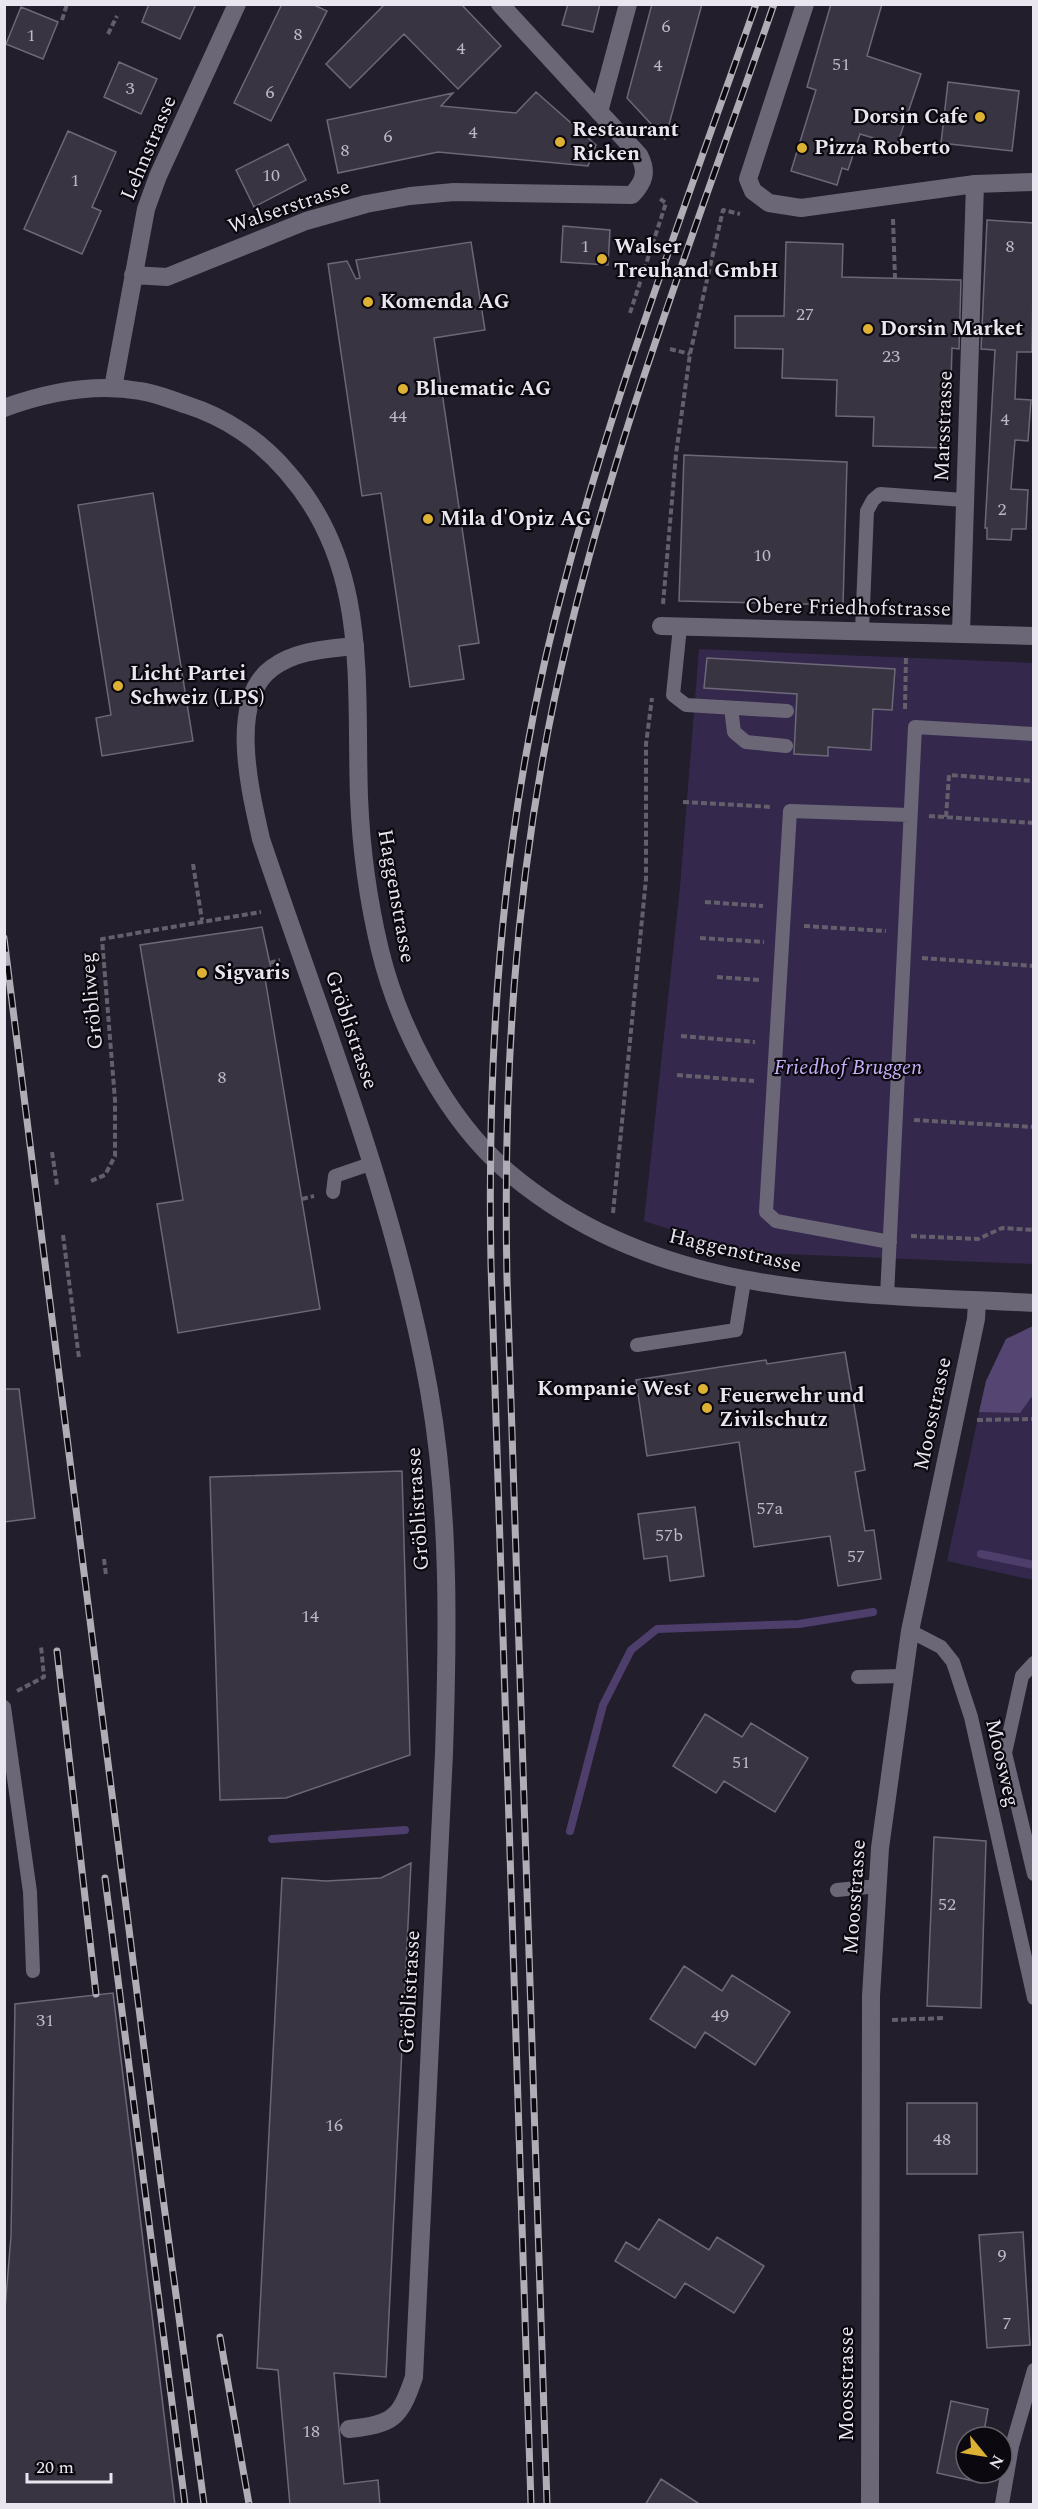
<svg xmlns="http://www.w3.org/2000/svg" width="1038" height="2509" viewBox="0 0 1038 2509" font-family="Spectral,serif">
  <rect width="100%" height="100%" fill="#221e2c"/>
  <!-- green -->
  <path fill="#35284d" d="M699 649 1033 663V1264L739 1252 644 1221 680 887Z
    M1033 1326V1580L947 1561 986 1381 1006 1339Z"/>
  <!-- forest -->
  <path fill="#554573" d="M1033 1326V1395L1020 1413 979 1412 986 1381 1006 1339Z"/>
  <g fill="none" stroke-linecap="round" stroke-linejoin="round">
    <!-- stream -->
    <path stroke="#4e3e6b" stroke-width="8" d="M981 1554 1034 1565
      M570 1831 603 1705 631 1650 657 1629 799 1624 873 1612
      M272 1839 405 1830"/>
  </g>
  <!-- building -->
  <path fill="#383442" stroke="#6d6878" stroke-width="1.5" d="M149 4H196L180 39 142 22Z
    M282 4H312L327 11 271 121 234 103Z
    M385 4H461L501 46 458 89 404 34 350 88 326 64Z
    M568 4H600L593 32 562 25Z
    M652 4H702L665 139 627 98Z
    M831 4H882L867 56 921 74 897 145 860 134 848 170 842 168 837 185 791 171 816 90 807 87Z
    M21 7 58 22 43 59 6 44Z
    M119 62 157 79 141 114 104 97Z
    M948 82 1019 91 1012 151 941 143Z
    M536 92 596 145 588 166 438 152 338 173 327 120 453 93 441 106 516 113Z
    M68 131 116 152 92 207 101 211 82 254 24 229Z
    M288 144 306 180 254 207 236 170Z
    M987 220 1034 223 1032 352H1017L1015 399 1031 400 1028 441 1015 440 1011 489 1028 490 1026 529H1012L1011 540 987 539V528H985L995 350 981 349Z
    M563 226 610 230 608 265 561 262Z
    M471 242 485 330 434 338 479 643 459 646 464 679 410 687 381 493 362 496 328 264 347 261 356 279 360 278 356 260Z
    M786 242 843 244 842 277 961 280 959 349 952 348 949 448 873 446 874 417 836 416 837 380 782 378 783 349 735 348V316H784Z
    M684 455 847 462 843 605 679 601Z
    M153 493 193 741 102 756 96 718 111 715 78 505Z
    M707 658 895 669 892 710 873 709 871 750 828 747V756L794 754 797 694 704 688Z
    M262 927 273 978H265L320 1309 178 1333 157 1204 183 1200 140 945Z
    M845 1352 865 1470 855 1472 865 1531 874 1530 881 1579 838 1586 830 1536 754 1547 739 1442 647 1456 636 1380 766 1360 767 1364Z
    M4 1389H19L35 1518 4 1522Z
    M402 1471 410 1755 286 1798 220 1800 210 1477Z
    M695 1507 704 1576 670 1581 667 1556 644 1559 638 1514Z
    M705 1714 742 1737 751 1723 808 1758 775 1812 724 1781 716 1793 673 1766Z
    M934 1837 986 1841 981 2008 927 2006Z
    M411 1863 386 2377 334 2373 344 2484 378 2480 380 2505H290L278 2370 257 2368 282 1878 326 1881 381 1878Z
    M684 1966 722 1991 732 1975 790 2012 755 2065 705 2032 695 2048 650 2019Z
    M113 1993 175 2505H4V2321L11 2236 15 2004Z
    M907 2103H977V2174H907Z
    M659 2219 709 2250 717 2237 764 2266 734 2313 685 2283 675 2298 615 2261 626 2242 639 2250Z
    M1023 2232 1030 2345 987 2348 979 2235Z
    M951 2401 988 2409 983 2437H966V2473H976L974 2481 937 2473Z
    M661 2479 701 2505H645Z"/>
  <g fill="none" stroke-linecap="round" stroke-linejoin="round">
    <!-- path -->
    <path stroke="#635f6b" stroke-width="4" stroke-dasharray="6 3" stroke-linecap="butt" d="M62 20 67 4
      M108 34 117 16
      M893 219 895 278
      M630 313 666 203 659 198
      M670 349 690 354
      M663 604 676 454 690 354 723 210 740 214
      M905 709 906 656
      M683 802 772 807
      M929 816 1034 823
      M946 817 949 775 1034 781
      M193 864 202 920
      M705 902 763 906
      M804 926 886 931
      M700 938 764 942
      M922 958 1034 966
      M270 963 280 960
      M717 977 760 980
      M681 1036 755 1042
      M677 1075 754 1081
      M914 1120 1034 1127
      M52 1152 57 1185
      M91 1181 105 1175 115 1156V1100L102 939 261 912
      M302 1199 314 1196
      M613 1213 646 879V744L652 698
      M63 1235 79 1358
      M911 1236 978 1239 1002 1228 1034 1230
      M977 1420 1034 1419
      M104 1559 106 1575
      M17 1691 44 1677 41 1646
      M892 2020 946 2018"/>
    <!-- lane -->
    <path stroke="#6b6777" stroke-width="14" d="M680 627 673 695 686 705 787 711
      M862 630 867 511 873 500 880 494 964 500
      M731 708 734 732 746 742 786 746
      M333 1192 335 1176 373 1163
      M890 1242 776 1221 766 1212 790 811 910 815
      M887 1296 915 727 1034 734
      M637 1345 736 1330 744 1281
      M910 1631 941 1647 953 1662 971 1717 1034 1998
      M1034 1663 1022 1676 1005 1753 1034 1874
      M858 1677 902 1676
      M4 1707 30 1892 33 1971
      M837 1890 878 1886
      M1002 2504 1012 2446 1034 2370"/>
    <!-- street -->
    <path stroke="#6b6777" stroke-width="18" d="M805 4 748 179 753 191 769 203 801 208 975 184 1034 182
      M599 112 628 4
      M133 275 167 277 306 221 366 204 410 196 454 192 632 195C644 182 648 172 639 155L500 4
      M113 388 146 209 158 176 237 4
      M661 626 1034 636
      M961 633 975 184
      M349 2429C394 2424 400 2418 414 2377L444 1753C448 1632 450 1509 429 1390 395 1200 322 1021 261 839 251 794 227 701 272 668 296 650 327 649 355 646
      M870 2504 871 1996 880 1848 910 1631 976 1319 977 1301"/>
    <!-- secondary -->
    <path stroke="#6b6777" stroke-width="18" d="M4 408C48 392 94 383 140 391 156 393 171 400 187 405 225 417 261 441 287 472 370 566 355 680 359 797 361 847 368 900 380 950 399 1028 446 1119 508 1172 660 1300 847 1293 1034 1303"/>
    <defs>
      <path id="rail" d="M4 938 161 2183 204 2504
        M57 1651 96 1994
        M105 1878 185 2504
        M220 2337 249 2504
        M531 2504 491 1264C487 1059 500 856 546 656 598 434 681 219 756 4
        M547 2504 507 1279C503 1083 514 889 555 696 605 460 695 232 774 4"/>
    </defs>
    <!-- rail casing -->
    <use href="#rail" stroke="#b0adb7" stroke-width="7"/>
    <!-- rail -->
    <use href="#rail" stroke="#0b090f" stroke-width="4.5" stroke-dasharray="14" stroke-linecap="butt"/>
  </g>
  <!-- markers -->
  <g fill="#ddb133" stroke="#0b090f" stroke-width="2">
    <circle cx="980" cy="117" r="6"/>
    <circle cx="560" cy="142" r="6"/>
    <circle cx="802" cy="148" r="6"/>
    <circle cx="602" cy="259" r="6"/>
    <circle cx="368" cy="302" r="6"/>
    <circle cx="868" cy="329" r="6"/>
    <circle cx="403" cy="389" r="6"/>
    <circle cx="428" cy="519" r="6"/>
    <circle cx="118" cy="686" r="6"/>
    <circle cx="202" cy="973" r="6"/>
    <circle cx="703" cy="1389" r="6"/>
    <circle cx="707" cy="1408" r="6"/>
  </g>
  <g text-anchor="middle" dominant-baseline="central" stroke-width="4.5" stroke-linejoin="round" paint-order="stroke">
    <!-- number labels -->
    <g font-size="18" fill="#bdbac4">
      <text x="666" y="26">6</text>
      <text x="298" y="34">8</text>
      <text x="31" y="35">1</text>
      <text x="461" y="48">4</text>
      <text x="841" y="64">51</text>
      <text x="658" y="65">4</text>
      <text x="130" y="88">3</text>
      <text x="270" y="92">6</text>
      <text x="473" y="132">4</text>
      <text x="388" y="136">6</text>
      <text x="345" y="150">8</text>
      <text x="271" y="175">10</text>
      <text x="75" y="180">1</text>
      <text x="585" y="246">1</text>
      <text x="1010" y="246">8</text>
      <text x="805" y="314">27</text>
      <text x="891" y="356">23</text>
      <text x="398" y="416">44</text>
      <text x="1005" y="419">4</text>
      <text x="1002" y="509">2</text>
      <text x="762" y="555">10</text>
      <text x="222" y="1077">8</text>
      <text x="770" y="1508">57a</text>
      <text x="669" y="1535">57b</text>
      <text x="856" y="1556">57</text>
      <text x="310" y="1616">14</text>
      <text x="741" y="1762">51</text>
      <text x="947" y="1904">52</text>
      <text x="720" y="2015">49</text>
      <text x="45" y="2020">31</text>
      <text x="334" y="2125">16</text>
      <text x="942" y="2139">48</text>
      <text x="1002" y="2255">9</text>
      <text x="1007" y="2323">7</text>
      <text x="311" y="2431">18</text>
    </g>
    <!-- poi labels -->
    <g font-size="21" font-weight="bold" fill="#e9e6ef" stroke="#0b090f" text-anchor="start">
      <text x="968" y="117" text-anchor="end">Dorsin Cafe</text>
      <text x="572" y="130">Restaurant<tspan x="572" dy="24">Ricken</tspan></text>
      <text x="814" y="148">Pizza Roberto</text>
      <text x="614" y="247">Walser<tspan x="614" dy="24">Treuhand GmbH</tspan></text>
      <text x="380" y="302">Komenda AG</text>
      <text x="880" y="329">Dorsin Market</text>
      <text x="415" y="389">Bluematic AG</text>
      <text x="440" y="519">Mila d'Opiz AG</text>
      <text x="130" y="674">Licht Partei<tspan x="130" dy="24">Schweiz (LPS)</tspan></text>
      <text x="214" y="973">Sigvaris</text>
      <text x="691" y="1389" text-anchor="end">Kompanie West</text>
      <text x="719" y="1396">Feuerwehr und<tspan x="719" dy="24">Zivilschutz</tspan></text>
    </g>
    <!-- street labels -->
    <g font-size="21" fill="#e9e6ef" stroke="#0b090f">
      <text transform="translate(149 148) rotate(-67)">Lehnstrasse</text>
      <text transform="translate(289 207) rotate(-19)">Walserstrasse</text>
      <text transform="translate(944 426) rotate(-88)">Marsstrasse</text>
      <text transform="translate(848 608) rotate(1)">Obere Friedhofstrasse</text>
      <text transform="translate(396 896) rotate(80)">Haggenstrasse</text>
      <text transform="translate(92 1001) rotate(-95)">Gröbliweg</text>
      <text transform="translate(351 1030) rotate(71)">Gröblistrasse</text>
      <text transform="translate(735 1251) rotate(13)">Haggenstrasse</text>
      <text transform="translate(933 1414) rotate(-78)">Moosstrasse</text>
      <text transform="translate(418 1509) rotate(-94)">Gröblistrasse</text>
      <text transform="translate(1002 1763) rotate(77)">Moosweg</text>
      <text transform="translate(855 1897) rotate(-86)">Moosstrasse</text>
      <text transform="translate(410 1992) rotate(-87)">Gröblistrasse</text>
      <text transform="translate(847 2384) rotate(-90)">Moosstrasse</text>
    </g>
    <!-- park labels -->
    <g font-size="21" font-style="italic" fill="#c7aff9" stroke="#0b090f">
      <text x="848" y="1068">Friedhof Bruggen</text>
    </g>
  </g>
  <!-- border -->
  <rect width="1038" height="2509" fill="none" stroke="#e9e6ef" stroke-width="12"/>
  <!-- north arrow -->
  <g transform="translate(984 2455) rotate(120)"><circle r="28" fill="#0b090f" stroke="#646169" stroke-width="1.5"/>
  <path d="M0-4.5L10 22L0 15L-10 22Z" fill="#ddb133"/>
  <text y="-9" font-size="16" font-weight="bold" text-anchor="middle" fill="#e9e6ef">N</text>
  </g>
  <!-- scale -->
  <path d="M27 2473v9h84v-9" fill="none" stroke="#e9e6ef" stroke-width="3"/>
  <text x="36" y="2473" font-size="18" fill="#e9e6ef" stroke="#0b090f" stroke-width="4.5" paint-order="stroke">20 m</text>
</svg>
